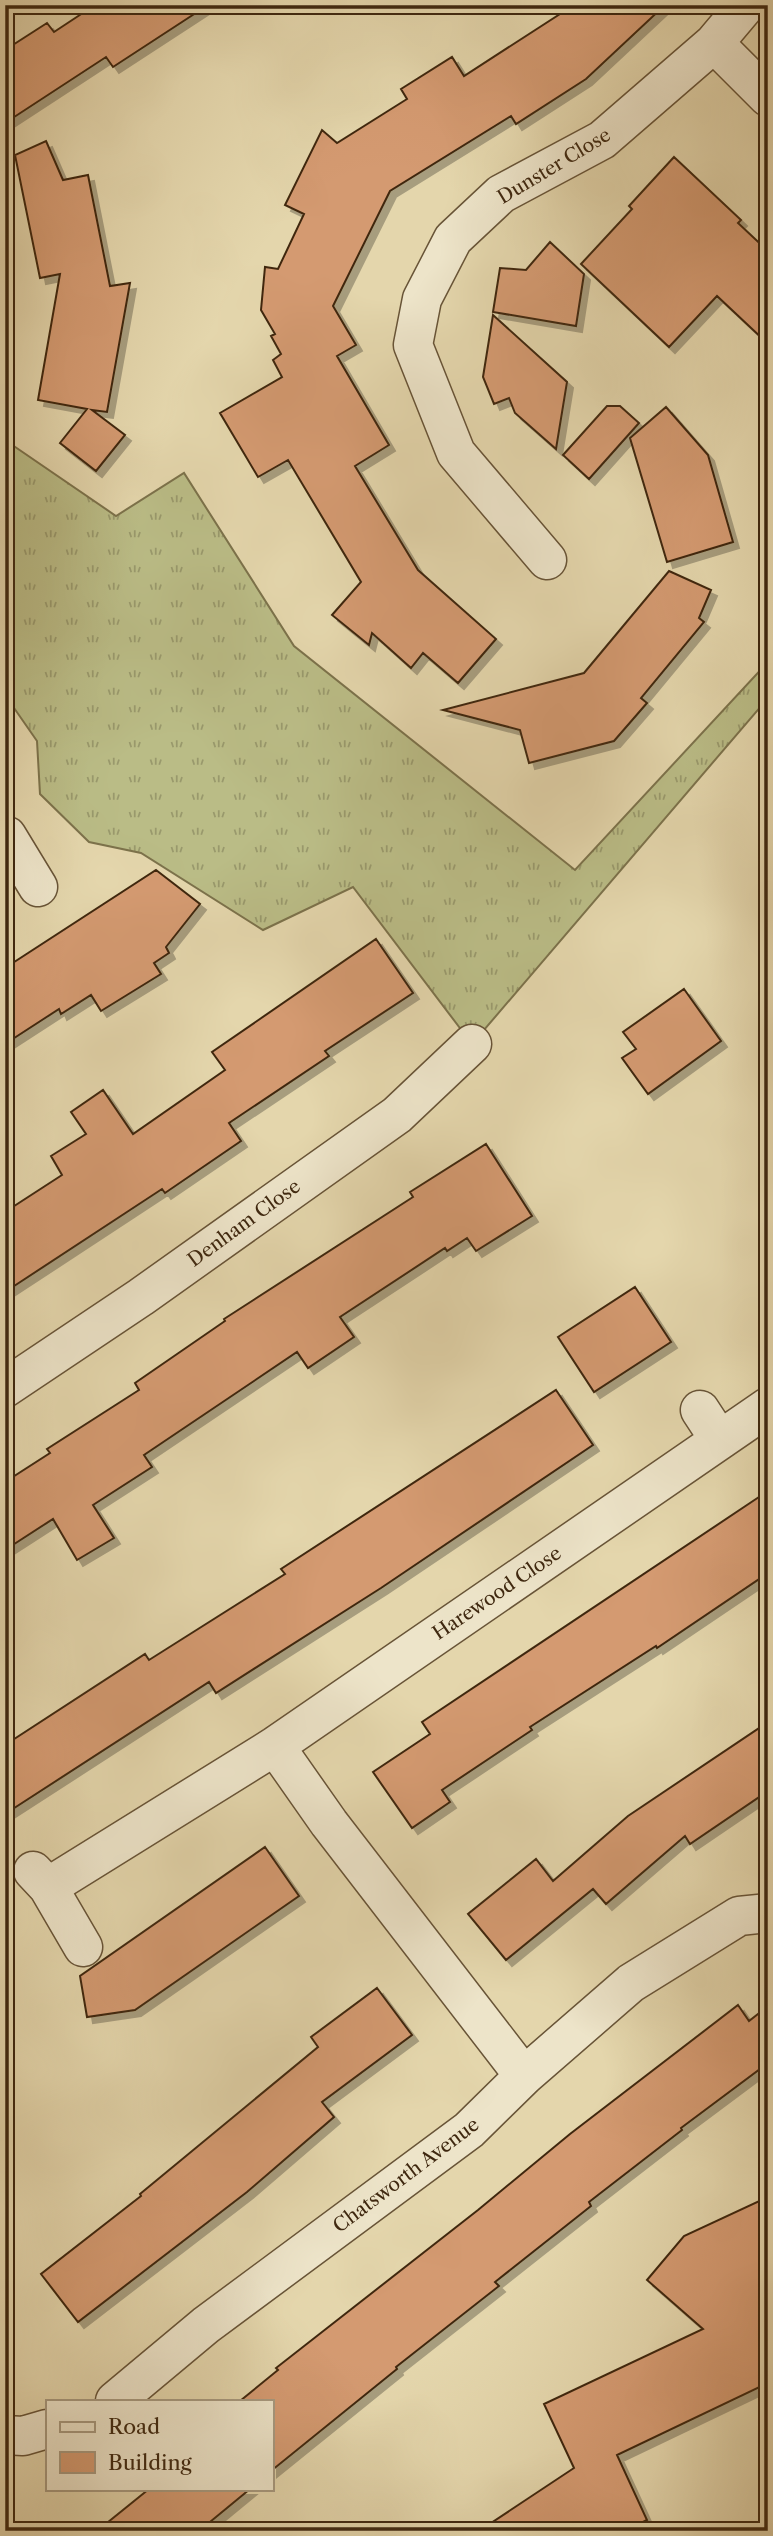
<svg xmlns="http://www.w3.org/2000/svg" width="773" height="2536" viewBox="0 0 773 2536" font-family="'Libre Caslon Text',serif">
  <defs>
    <pattern id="grass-tufts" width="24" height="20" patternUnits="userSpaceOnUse" patternTransform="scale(1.75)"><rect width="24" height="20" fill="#babc86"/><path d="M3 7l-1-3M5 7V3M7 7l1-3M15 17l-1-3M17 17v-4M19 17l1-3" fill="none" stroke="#99996c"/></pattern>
    <filter id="shadow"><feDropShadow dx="6" dy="6" stdDeviation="0" flood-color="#0004"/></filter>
  </defs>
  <rect width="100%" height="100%" fill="#e4d6ac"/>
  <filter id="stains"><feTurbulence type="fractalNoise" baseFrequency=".00286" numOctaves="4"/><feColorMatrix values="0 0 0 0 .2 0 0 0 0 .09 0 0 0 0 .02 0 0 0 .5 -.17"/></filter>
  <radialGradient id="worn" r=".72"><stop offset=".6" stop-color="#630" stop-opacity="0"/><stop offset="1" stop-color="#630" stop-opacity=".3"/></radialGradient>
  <!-- grass -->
  <path fill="url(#grass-tufts)" stroke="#7c724b" stroke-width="2" d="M5 440 116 516 184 473 294 646 575 870 768 662V698L472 1044 353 887 263 930 141 853 89 842 40 794 37 741 5 695V580L12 577 5 564Z"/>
  <!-- building -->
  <path fill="#d49a71" stroke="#3f2810" stroke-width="2" filter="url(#shadow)" d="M95 5H208L113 67 106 57 5 123V50L47 23 54 32Z
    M574 5H665L586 79 516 124 511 116 390 191 333 306 356 345 337 356 389 445 355 466 418 570 496 639 458 683 423 653 411 668 372 633 369 645 332 615 361 582 288 460 258 477 220 413 282 377 273 360 281 354 271 336 275 334 261 310 265 267 278 269 304 214 285 205 322 130 337 143 407 99 401 89 452 57 464 76Z
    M46 141 63 180 88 175 110 286 130 283 107 412 92 410 125 435 96 471 60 443 87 409 38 400 60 274 40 278 15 155Z
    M674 157 741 220 738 223 768 251V344L717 296 669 347 581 264 632 209 629 206Z
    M550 242 584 274 576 326 493 312 500 268 526 270Z
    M493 315 567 382 556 449 515 413 509 398 494 404 483 377Z
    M607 406H620L639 423 589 479 563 455Z
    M666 407 708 455 733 542 667 562 630 438Z
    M669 571 711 590 699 618 704 622 641 698 647 703 614 741 529 763 520 730 443 710 584 673Z
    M156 870 200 904 166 947 169 953 154 963 161 974 101 1011 91 995 61 1014 59 1009 5 1044V968Z
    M376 939 413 993 325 1051 329 1056 229 1123 241 1141 165 1193 162 1189 5 1292V1212L62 1175 51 1156 86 1134 71 1112 103 1090 133 1134 225 1070 212 1052Z
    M684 989 721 1041 648 1094 622 1058 636 1049 623 1032Z
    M486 1144 532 1216 476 1251 467 1238 447 1251 445 1248 340 1317 354 1337 308 1368 297 1352 144 1455 152 1467 93 1505 114 1538 77 1560 53 1519 5 1550V1482L50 1453 47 1449 139 1390 135 1383 225 1321 224 1319 413 1197 410 1192Z
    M635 1287 671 1342 594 1392 558 1337Z
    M556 1390 593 1445 381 1588 216 1693 209 1682 5 1814V1745L145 1654 149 1660 285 1574 281 1569Z
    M768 1491V1573L657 1648 656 1646 530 1727 532 1730 442 1790 450 1802 412 1828 373 1772 430 1734 422 1722Z
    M768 1722V1791L690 1844 685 1836 606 1904 593 1889 506 1960 468 1914 536 1859 553 1881 628 1816Z
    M265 1847 299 1896 135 2010 87 2017 80 1976Z
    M377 1988 412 2035 322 2102 334 2117 247 2192 78 2322 41 2274 141 2196 140 2194 318 2047 311 2037Z
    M738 2005 749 2021 768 2006V2063L681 2128 682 2130 589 2202 591 2206 495 2282 499 2286 396 2367 397 2369 271 2471V2401H240L278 2370 276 2368 478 2210 570 2134Z
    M768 2197V2383L617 2455 647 2520 625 2531H479L574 2468 544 2404 703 2329 647 2280 684 2236Z
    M149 2489H250L199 2531H97Z"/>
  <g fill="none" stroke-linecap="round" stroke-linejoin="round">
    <defs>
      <path id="street" d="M714 43 768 97
        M547 560 456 453 413 345 422 299 453 239 501 194 602 140 714 43 746 5
        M5 837 7 836 38 887
        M5 1388 141 1297 397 1115 472 1044
        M700 1410 719 1439
        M275 1746 329 1823 524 2076
        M33 1871 48 1887 83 1947
        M48 1887 275 1746 768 1407
        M115 2401 206 2325 469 2130 524 2076 631 1983 739 1916 768 1913
        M5 2435 23 2436 47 2429"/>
    </defs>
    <!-- street casing -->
    <use href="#street" stroke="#685437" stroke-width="41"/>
    <!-- street -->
    <use href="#street" stroke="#ede4c9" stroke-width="38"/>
  </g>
  <g text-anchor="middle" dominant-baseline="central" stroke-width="6" stroke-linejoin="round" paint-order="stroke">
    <!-- street labels -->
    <g font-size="19" fill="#3f2810" stroke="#ede4c9">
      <text transform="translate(554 166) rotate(-31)">Dunster Close</text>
      <text transform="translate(244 1223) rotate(-36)">Denham Close</text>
      <text transform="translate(497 1593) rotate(-34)">Harewood Close</text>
      <text transform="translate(406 2175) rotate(-37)">Chatsworth Avenue</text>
    </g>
  </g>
  <!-- margin -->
  <rect width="773" height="2536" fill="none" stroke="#e4d6ac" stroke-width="28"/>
  <rect x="7" y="7" width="759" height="2522" fill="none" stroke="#3f2810" stroke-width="3.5"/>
  <rect x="14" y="14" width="745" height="2508" fill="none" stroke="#3f2810" stroke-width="2"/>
  <!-- legend -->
  <rect x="46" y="2400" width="228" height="91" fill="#ede4c9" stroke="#a7997f" stroke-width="2"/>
  <rect x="60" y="2422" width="35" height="10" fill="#ede4c9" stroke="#a7997f" stroke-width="2"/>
  <text x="108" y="2434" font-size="21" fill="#3f2810">Road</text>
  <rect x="60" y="2452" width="35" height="21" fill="#d49a71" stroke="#a7997f" stroke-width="2"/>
  <text x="108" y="2470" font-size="21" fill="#3f2810">Building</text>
  <rect width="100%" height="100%" filter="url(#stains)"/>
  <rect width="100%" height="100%" fill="url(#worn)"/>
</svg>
